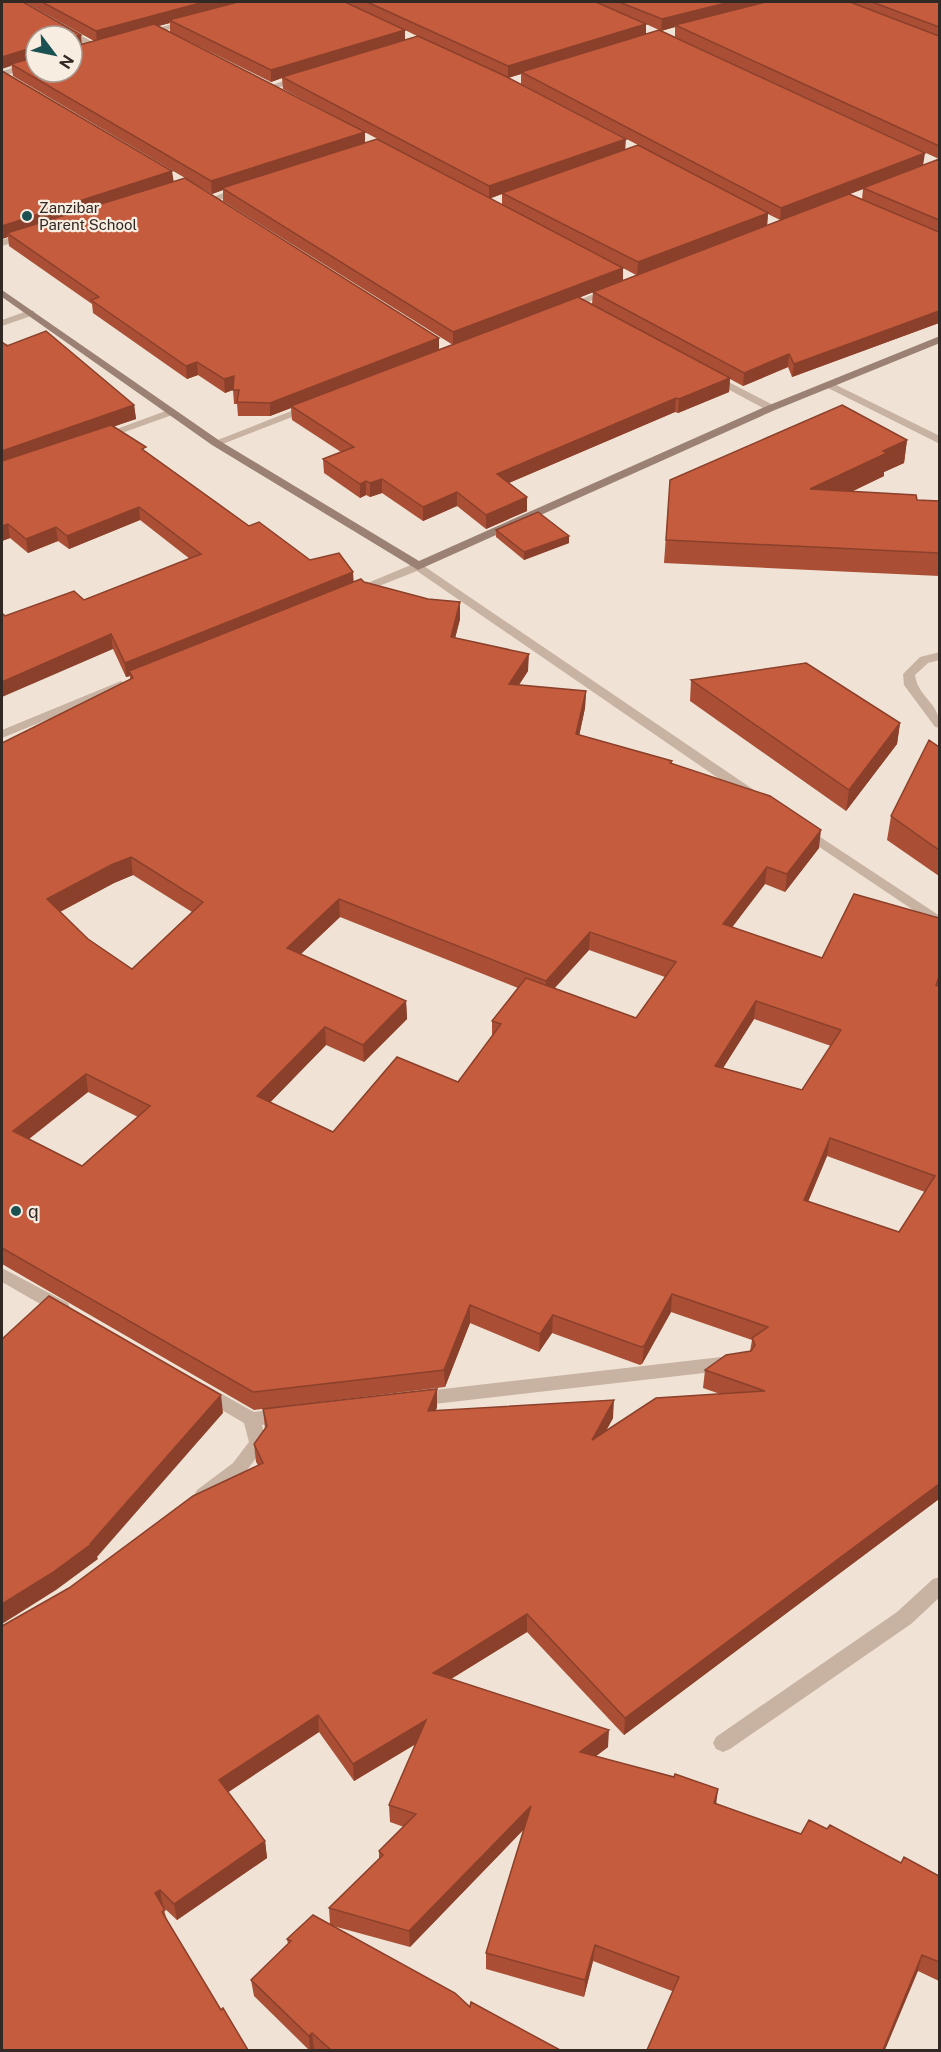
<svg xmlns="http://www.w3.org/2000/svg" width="941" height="2052" viewBox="0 0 941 2052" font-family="'Public Sans',sans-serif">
  <rect width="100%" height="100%" fill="#f0e3d5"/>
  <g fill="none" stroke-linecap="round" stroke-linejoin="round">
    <!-- lane -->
    <path fill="#c8b2a2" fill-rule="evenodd" d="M830 382 940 436V444L826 387V383Z
      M940 652V660L928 663 915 675C918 698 940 702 940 728L935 727 904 685 903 674 920 657Z
      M940 1577V1597L911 1624 730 1749 723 1752 716 1749 713 1743 716 1737 897 1612 933 1579Z"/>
    <!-- street -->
    <path fill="#c8b2a2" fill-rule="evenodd" d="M190 19 194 21 193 23 144 36 140 33Z
      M64 26 98 45 99 47 92 49 61 31 60 29Z
      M36 61V67L2 76V71Z
      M301 75 305 78 304 80 270 90 266 87Z
      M242 186 245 187V191L210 203 205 200Z
      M27 232 32 235 30 237 2 246V240Z
      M608 288 617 290 571 309 562 307Z
      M30 310 34 311V315L2 326V320Z
      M713 374 775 406 776 408 775 410H767L709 379V375Z
      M309 404 314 407 313 409 220 445 216 446 210 443Z
      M171 409 175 410V414L105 439 101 440 95 437Z
      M418 562 760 794 762 797 760 800H750L417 571 356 595H348L346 592Z
      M121 681 127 685 125 688 2 738V730Z
      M802 825 940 916V928L797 832 795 829Z
      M2 1268 68 1303 70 1308 68 1313 62 1314 56 1313 2 1282Z
      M730 1356 736 1358 739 1363 736 1368 730 1370 417 1406 411 1404 408 1399 411 1394 417 1392Z
      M204 1384 254 1412 283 1408 289 1410 292 1415 289 1420 262 1425 267 1443 245 1473 209 1500 203 1502 197 1500 194 1495 197 1490 233 1463 249 1442 244 1423 198 1396 195 1391 198 1386Z"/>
    <!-- secondary -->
    <path fill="#9b8174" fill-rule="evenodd" d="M2 290 220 441 419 561 767 406 940 336V343L775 410 418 570 212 445 2 297Z"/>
  </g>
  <!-- wall -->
  <path fill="#aa4f35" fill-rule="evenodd" d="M2 2H939V323L792 377 788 367 743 386 730 379 729 392 678 413 675 412 509 483 527 497V511L486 529 457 506 423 521 382 493 370 497 366 495 360 498 324 473 323 459 341 452 292 420 291 408 270 416H238L237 404H234L233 390 225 393 198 375 187 379 93 313 92 304 9 246 8 237 2 239V71L173 182 439 350 453 345 223 201V190L212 194 13 76ZM24 2 94 41 82 44ZM170 23V32L271 82 282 78 283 89 408 155 365 143 157 26ZM646 24 659 30 646 34ZM675 27V37L939 159 923 165 661 31ZM405 30 417 36 405 40ZM36 36 72 72H36ZM521 74V84L638 145 625 150 508 78ZM863 189 862 199 843 196ZM502 194V204L490 198ZM768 214 780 220 767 226ZM623 268 636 275 623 280ZM593 292 592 304 663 343 579 298Z
    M2 342 134 405 136 419 114 426 146 452 249 526 310 560 354 582H364L460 619 455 638 528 671 519 685 586 691 585 708 579 735 672 761V763L819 848 785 892 765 884 732 927 822 958 939 918V1499L624 1735 527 1632 451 1679 608 1747 596 1756 716 1804 801 1834 827 1829 901 1863 939 1876V1981L918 1971 672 1991 593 1961 584 1997 486 1969V1953L524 1829 410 1947 333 1926 470 2007 560 2050H316L314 2049 312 2050H309L254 1996 251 1980 288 1944 287 1939 330 1924 329 1908 379 1859V1851L404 1827 390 1822 389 1805 416 1744 354 1781 319 1732 228 1792 265 1841 267 1858 177 1920 163 1907 167 1920 221 2010 248 2050H2L69 1588 258 1465 256 1462 254 1444 265 1429 263 1409 437 1407 436 1410 613 1418 606 1431 720 1394 703 1388 705 1370 750 1351 752 1340 671 1312 642 1364 640 1365 552 1333 539 1352 470 1323 445 1387 254 1410 2 1264V743L130 679V676L126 677 113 649 5 616 84 600 190 559 140 520 69 549 58 541 28 553 10 538 2 541ZM133 875 192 912 132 969 88 939 60 912 114 883ZM340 917 518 988 492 1021V1036L458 1082 333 1132 270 1102 326 1045 364 1062 407 1019 406 1001 301 954ZM589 950 665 977 636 1018 554 988ZM754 1019 831 1046 802 1090 723 1068ZM88 1092 138 1117 82 1166 29 1139ZM827 1156 925 1192 899 1232 808 1202Z
    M907 440 904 463 884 472V476L851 492 917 500 939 501V576L664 563 670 480Z
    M496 530 569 543 524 560 496 537Z
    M691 680 900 723 897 744 846 811 690 701Z
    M939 747V876L887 840 891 816Z"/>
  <!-- shaded-wall -->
  <path fill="#8b402b" d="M204 2H245L169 20 170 23 97 43 96 31Z
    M730 2H772L675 25V27L661 31 662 19Z
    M646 24V36L521 72V74L508 78V66Z
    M405 30V42L282 77V78L271 82V70Z
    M81 35 82 46 72 49V37Z
    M34 47 35 59 11 64V66L2 69V57Z
    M365 132V144L222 188 223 190 212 194 211 181Z
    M626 139 625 152 502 193V194L489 199V186Z
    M925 153 923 166 780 221 781 208Z
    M172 171 174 183 7 233 8 237 2 239V226Z
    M768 213 767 226 637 276 638 262Z
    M623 268V281L453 345V332Z
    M939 311V323L792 377 794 364Z
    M439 338V351L291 406V408L270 416V403Z
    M789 354 788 367 743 386 744 373Z
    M197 362 198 375 187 379 186 366Z
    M234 376 235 389 225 393 224 379Z
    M730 378 729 392 678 413 679 399Z
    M676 398 675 412 497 488V474Z
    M134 405 136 419 2 465V451Z
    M907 440 904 463 884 472V476L807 513 810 489 883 451Z
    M382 479V493L370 497V483Z
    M366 481V495L360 498V484Z
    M457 492V506L423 521V507Z
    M527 497V511L486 529V515Z
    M139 507 140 520 69 549 67 536Z
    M8 524 10 538 2 541V526Z
    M56 527 58 541 28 553 26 539Z
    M569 536V543L524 560V552Z
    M353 572 354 586 129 671 130 676 126 677 125 663Z
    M460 602V619L451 654V637Z
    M111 634 113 649 2 697V682Z
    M529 654 528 671 508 701 509 684Z
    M586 691 585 708 576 751V734Z
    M900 723 897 744 846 811 849 790Z
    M821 830 819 848 785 892 787 874Z
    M131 857 133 875 114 883 50 917 47 899 111 865Z
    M767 867 765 884 721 942 723 924Z
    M339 899 340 917 288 966 287 948Z
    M590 932 589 950 545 999 546 981Z
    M406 1001 407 1019 364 1062 363 1045Z
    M756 1001 754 1019 713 1084 715 1066Z
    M325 1027 326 1045 259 1114 257 1096Z
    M86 1074 88 1092 16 1149 13 1131Z
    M830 1138 827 1156 801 1218 804 1200Z
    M672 1294 671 1312 642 1364 644 1346Z
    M470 1305V1323L445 1387 444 1370Z
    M553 1315 552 1333 539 1352 540 1334Z
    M437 1389V1407L429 1429 428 1411Z
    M221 1395 223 1413 97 1557 98 1559 56 1590 2 1624V1604L90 1544Z
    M614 1400 613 1418 591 1458 592 1440Z
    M939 1484V1499L624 1735 625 1718Z
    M527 1614V1632L433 1690V1673Z
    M318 1715 319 1732 221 1797 219 1780Z
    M426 1720 427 1737 354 1781 353 1764Z
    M609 1730 608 1747 579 1769 580 1752Z
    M718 1789 716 1806 714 1803Z
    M531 1806V1822L410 1947 409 1931Z
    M265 1841 267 1858 177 1920 174 1904Z
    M160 1890 163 1906 155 1893Z
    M595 1945 593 1961 584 1997 585 1980Z
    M922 1955 918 1971 885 2050H883Z
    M312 2033 314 2049 312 2050H310L309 2036Z"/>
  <!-- building -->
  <path fill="#c65c3e" stroke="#8b402b" stroke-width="1.5" fill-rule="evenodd" d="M2 2H23L81 35 72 37V36H36V49L34 47 2 57Z
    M42 2H204L96 31Z
    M238 2H345L405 30 271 70 169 20Z
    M367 2H596L646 24 508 66Z
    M619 2H730L662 19Z
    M766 2H850L939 36V146L675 25Z
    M872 2H939V27Z
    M154 24 365 132 211 181 11 64 36 57V72H72V47Z
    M659 30 925 153 781 208 521 72Z
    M418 36 503 75 626 139 489 186 282 77Z
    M2 71 172 171 2 226Z
    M377 139 623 268 453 332 222 188Z
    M638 145 768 213 638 262 502 193Z
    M939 159V220L863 188Z
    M185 178 439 338 270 403 237 402 239 390H233L234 376 224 379 197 362 186 366 91 300 99 297 7 233Z
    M849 194 939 232V311L794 364 789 354 744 373 593 292Z
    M578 297 730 378 679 399 676 398 497 474 527 497 486 515 457 492 423 507 382 479 370 483 366 481 360 484 323 459 354 447 291 406Z
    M46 331 134 405 2 451V342L7 346Z
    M842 405 907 440 883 451 887 453 810 489 916 495 917 500 939 501V553L666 540 670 480Z
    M111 425 146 447 142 449 249 526 259 522 310 560 339 553 353 572 125 663 111 634 2 682V613L5 616 74 591 84 600 201 554 139 507 67 536 56 527 26 539 8 524 2 526V461Z
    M538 512 569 536 524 552 496 530Z
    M361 579 364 582 428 599 460 602 451 637 529 654 509 684 586 691 576 734 672 761 670 763 770 796 821 830 787 874 767 867 723 924 822 958 854 894 939 918V977L936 985 939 986V1484L625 1718 527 1614 433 1673 609 1730 580 1752 674 1777 675 1774 718 1789 714 1803 801 1834 809 1820 827 1829 830 1825 901 1863 904 1857 939 1876V1962L922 1955 883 2050H647L679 1977 595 1945 585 1980 486 1953 531 1806 409 1931 329 1908 383 1855 379 1851 416 1814 389 1805 426 1720 353 1764 318 1715 219 1780 265 1841 174 1904 160 1890 155 1893 165 1910 162 1912 221 2010 223 2008 248 2050H2V1626L69 1588 193 1496 263 1463 254 1444 267 1426 263 1409 437 1389 428 1411 614 1400 592 1440 656 1398 765 1391 705 1370 726 1355 751 1351 755 1345 752 1338 768 1327 672 1294 644 1346 641 1347 553 1315 540 1334 470 1305 444 1370 253 1392 2 1248V743L133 678 129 671ZM131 857 203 902 132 969 88 939 47 899 111 865ZM339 899 546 981 590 932 676 962 636 1018 526 978 492 1021 501 1024 458 1082 397 1057 333 1132 257 1096 325 1027 363 1045 406 1001 287 948ZM756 1001 841 1030 802 1090 715 1066ZM86 1074 150 1106 82 1166 13 1131ZM830 1138 935 1176 899 1232 804 1200Z
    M806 663 900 723 849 790 691 680Z
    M929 740 939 747V850L891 816Z
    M49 1296 221 1395 90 1544 94 1542 52 1573 2 1604V1339Z
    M313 1915 455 1993 470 2007 471 2002 560 2050H331L312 2033 309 2036 251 1980 291 1941 287 1939Z"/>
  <!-- markers -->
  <g fill="#1b5153" stroke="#f8ede1" stroke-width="2">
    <circle cx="27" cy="216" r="6"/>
    <circle cx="16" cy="1211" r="6"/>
  </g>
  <g text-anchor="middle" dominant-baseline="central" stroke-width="4.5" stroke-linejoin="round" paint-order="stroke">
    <!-- far-poi labels -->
    <g font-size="15" fill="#322824" stroke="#f8ede1" text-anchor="start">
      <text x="39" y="207">Zanzibar<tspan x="39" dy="17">Parent School</tspan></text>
    </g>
    <!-- poi labels -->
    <g font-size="18" fill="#322824" stroke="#f8ede1" text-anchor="start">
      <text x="28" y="1211">q</text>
    </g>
  </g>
  <!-- border -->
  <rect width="941" height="2052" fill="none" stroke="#322824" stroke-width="6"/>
  <!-- north arrow -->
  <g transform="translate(54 54) rotate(122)"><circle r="28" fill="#f8ede1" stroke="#a99e95" stroke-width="1.5"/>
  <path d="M0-4.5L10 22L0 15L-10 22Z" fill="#1b5153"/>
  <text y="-9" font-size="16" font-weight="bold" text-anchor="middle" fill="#322824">N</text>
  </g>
</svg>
